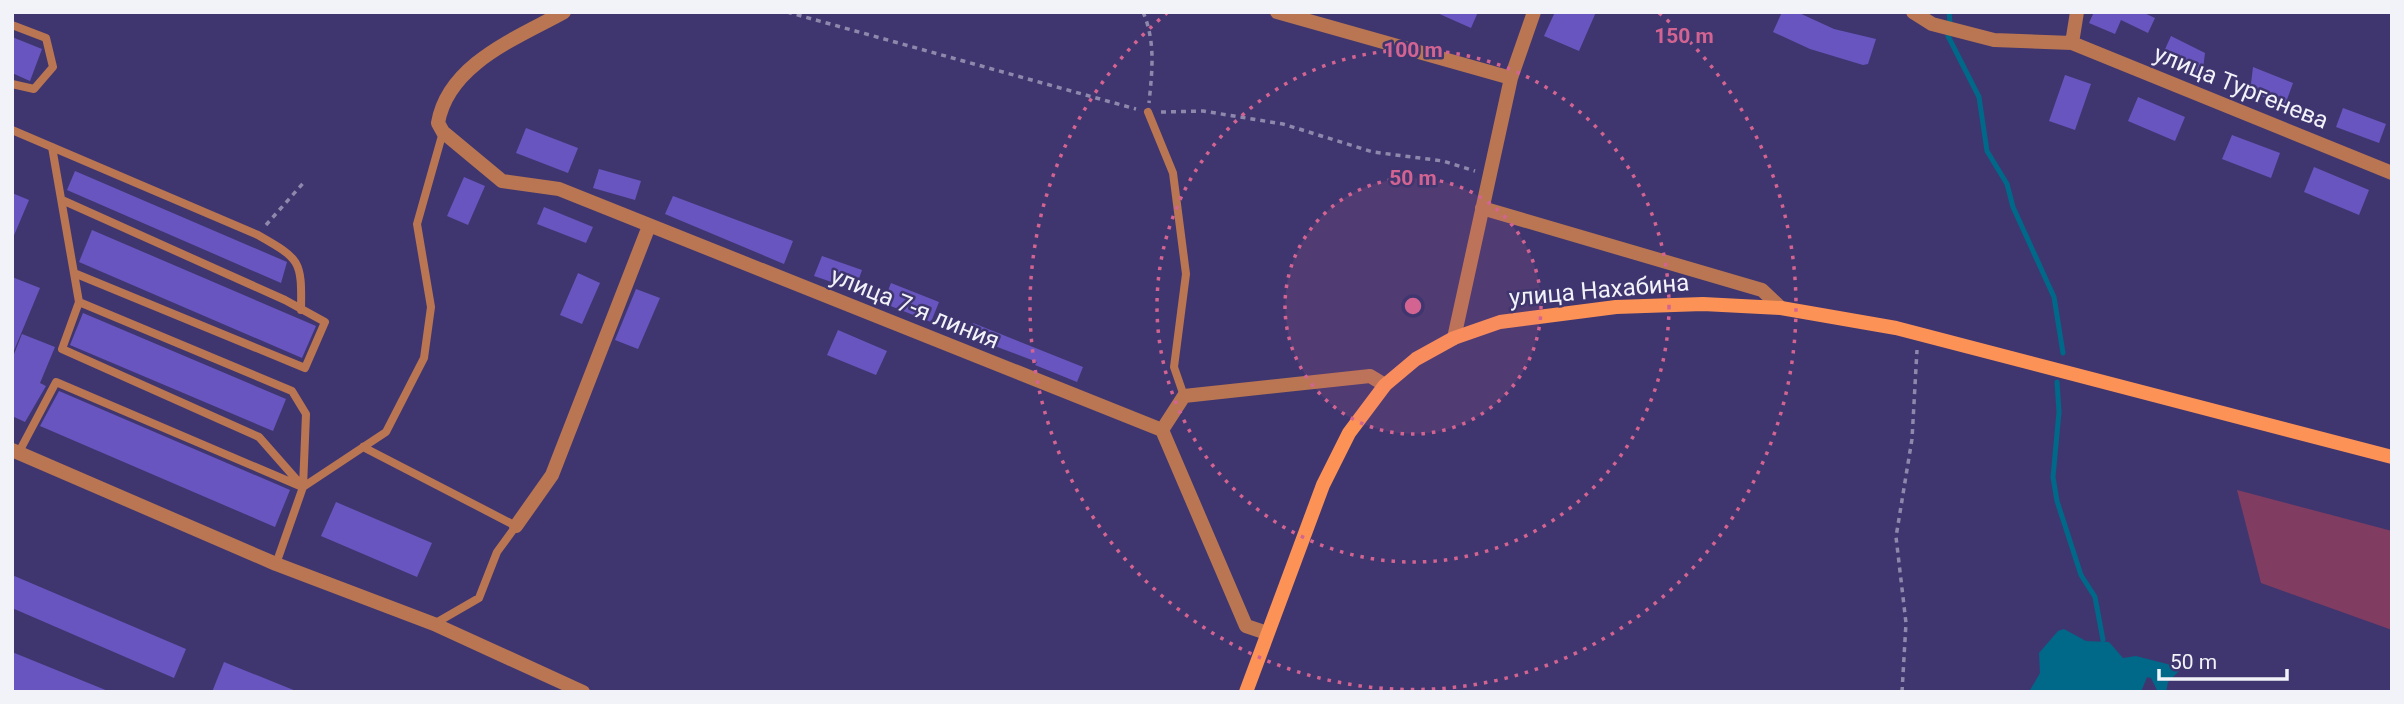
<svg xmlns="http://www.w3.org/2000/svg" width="2404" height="704" viewBox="0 0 2404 704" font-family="Roboto,sans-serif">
  <rect width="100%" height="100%" fill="#3f366f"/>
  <!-- green -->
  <path fill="#813c61" d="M2237 490 2392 531V630L2261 583Z"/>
  <!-- water -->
  <path fill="#006889" d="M2064 629 2086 641 2109 642 2123 658 2136 656 2175 666 2179 671 2168 682 2166 692H2158L2151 678 2147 677 2141 692H2029L2040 673 2039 653 2058 631Z"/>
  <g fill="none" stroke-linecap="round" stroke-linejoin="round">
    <!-- stream -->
    <path stroke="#006889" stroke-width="5" d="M1949 12 1950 22
      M1948 36 1979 97 1987 151 2007 184 2013 207 2054 297 2063 353
      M2057 382 2059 412 2053 477 2057 501 2081 575 2095 597 2103 640"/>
  </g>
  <!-- building -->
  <path fill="#6955bf" d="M1435 12H1478L1471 28Z
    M1555 12H1596L1579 51 1544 36Z
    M1782 12H1797L1834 29 1876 39 1868 64 1863 65 1810 49 1773 32Z
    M2094 12H2142L2155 18 2148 33 2121 20 2115 34 2089 23Z
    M2171 36 2205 53 2202 76 2162 56Z
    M12 37 42 49 30 81 12 73Z
    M2253 67 2293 83 2285 105 2250 92Z
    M2065 75 2091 84 2075 130 2049 121Z
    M2138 97 2185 117 2175 141 2128 121Z
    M2343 108 2386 124 2379 143 2336 127Z
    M526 128 578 148 568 173 516 153Z
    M2232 135 2280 153 2271 178 2222 159Z
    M2314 167 2369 190 2359 215 2304 192Z
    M599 169 641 181 635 200 593 188Z
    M75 171 287 262 281 283 67 190Z
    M464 177 485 186 468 225 447 216Z
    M12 193 29 200 12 240Z
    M673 196 793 241 784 264 665 214Z
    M544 207 593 227 586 243 537 224Z
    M92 230 316 326 302 358 79 262Z
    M822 256 862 270 855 290 814 276Z
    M578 273 600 283 582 324 560 315Z
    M12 277 40 288 13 353H12Z
    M891 283 939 302 931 322 883 303Z
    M636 289 660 298 638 349 615 340Z
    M83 313 286 399 273 431 70 345Z
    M973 323 1083 367 1077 382 1035 365 1037 362 968 336Z
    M838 330 887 351 876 375 827 355Z
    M22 334 55 347 40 383 46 386 25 422 12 416V359Z
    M59 391 290 490 275 527 40 426Z
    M336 502 432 543 417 577 321 536Z
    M12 575 186 649 174 678 12 608Z
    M12 652 108 691V692H12Z
    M224 662 296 691V692H212Z"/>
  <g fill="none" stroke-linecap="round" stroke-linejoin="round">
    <!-- path -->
    <path stroke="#8e89ac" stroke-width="3.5" stroke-dasharray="5 5" stroke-linecap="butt" d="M787 12 1136 109
      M1143 12C1156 42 1152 72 1149 103
      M1161 112 1203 111 1283 124 1373 152 1443 161 1475 171
      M266 225 305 181
      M1902 692 1906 623 1896 537 1912 439 1917 350"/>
    <!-- service -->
    <path stroke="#ba7652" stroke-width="8" d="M12 25 46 38 53 67 34 89 12 84
      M1148 112 1173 173 1186 274 1174 367 1184 396
      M12 130 258 235C300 259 302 260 301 310
      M52 147 79 302
      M62 200 285 300 325 322 305 368 74 273
      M79 302 292 391 306 414 303 487 259 437 62 349Z
      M363 447 516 526 497 552 479 598 434 624
      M19 452 56 382 300 486
      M276 564 303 487 386 432 424 358 431 307 417 224 443 132"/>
    <!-- minor -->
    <path stroke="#ba7652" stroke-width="14" d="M564 12C517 38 448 64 438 123L443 132 502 181 559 189 1162 430 1246 626 1267 633
      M1277 12 1511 78
      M1913 12 1932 24 1994 40 2072 43 2392 173
      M2072 43 2077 12
      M1482 208 1762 290 1781 308
      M1454 338 1511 78 1534 12
      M1162 430 1184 396 1370 376 1385 385
      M12 450 276 564 434 624 583 692
      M516 526 552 475 649 226"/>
    <!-- secondary -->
    <path stroke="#fd9256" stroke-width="14" d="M1246 692 1323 485 1349 433 1385 385 1416 359 1454 338 1500 322 1616 307 1703 304 1781 308 1896 328 2392 457"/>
  </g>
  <!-- distance rings -->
  <circle cx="1413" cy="306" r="128" fill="#d36492" fill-opacity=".12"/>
  <g fill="none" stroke="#d36492" stroke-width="3.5" stroke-dasharray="3.5 7">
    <circle cx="1413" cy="306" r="128"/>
    <circle cx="1413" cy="306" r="256"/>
    <path d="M1659 13A383 383 0 1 1 1167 13"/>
  </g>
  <g text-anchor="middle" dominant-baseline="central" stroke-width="5" stroke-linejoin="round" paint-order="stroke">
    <!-- street labels -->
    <g font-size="24" fill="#f2f2f9" stroke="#3f366f">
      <text transform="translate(2241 87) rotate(22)">улица Тургенева</text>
      <text transform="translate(1599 290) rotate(-5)">улица Нахабина</text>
      <text transform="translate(915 308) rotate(22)">улица 7-я линия</text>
    </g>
  </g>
  <circle cx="1413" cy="306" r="10" fill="#d36492" stroke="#3f366f" stroke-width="3.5"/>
  <g font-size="21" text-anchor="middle" font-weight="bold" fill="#d36492" stroke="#3f366f" stroke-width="5" stroke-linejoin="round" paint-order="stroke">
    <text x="1684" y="43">150 m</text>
    <text x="1413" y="57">100 m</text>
    <text x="1413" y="185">50 m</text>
  </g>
  <!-- border -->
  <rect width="2404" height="704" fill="none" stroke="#f2f2f9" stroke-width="28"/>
  <!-- scale -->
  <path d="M2159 669v10h128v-10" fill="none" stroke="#f2f2f9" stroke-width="3.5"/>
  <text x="2170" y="669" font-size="21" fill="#f2f2f9" stroke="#3f366f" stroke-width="5" paint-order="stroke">50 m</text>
</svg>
